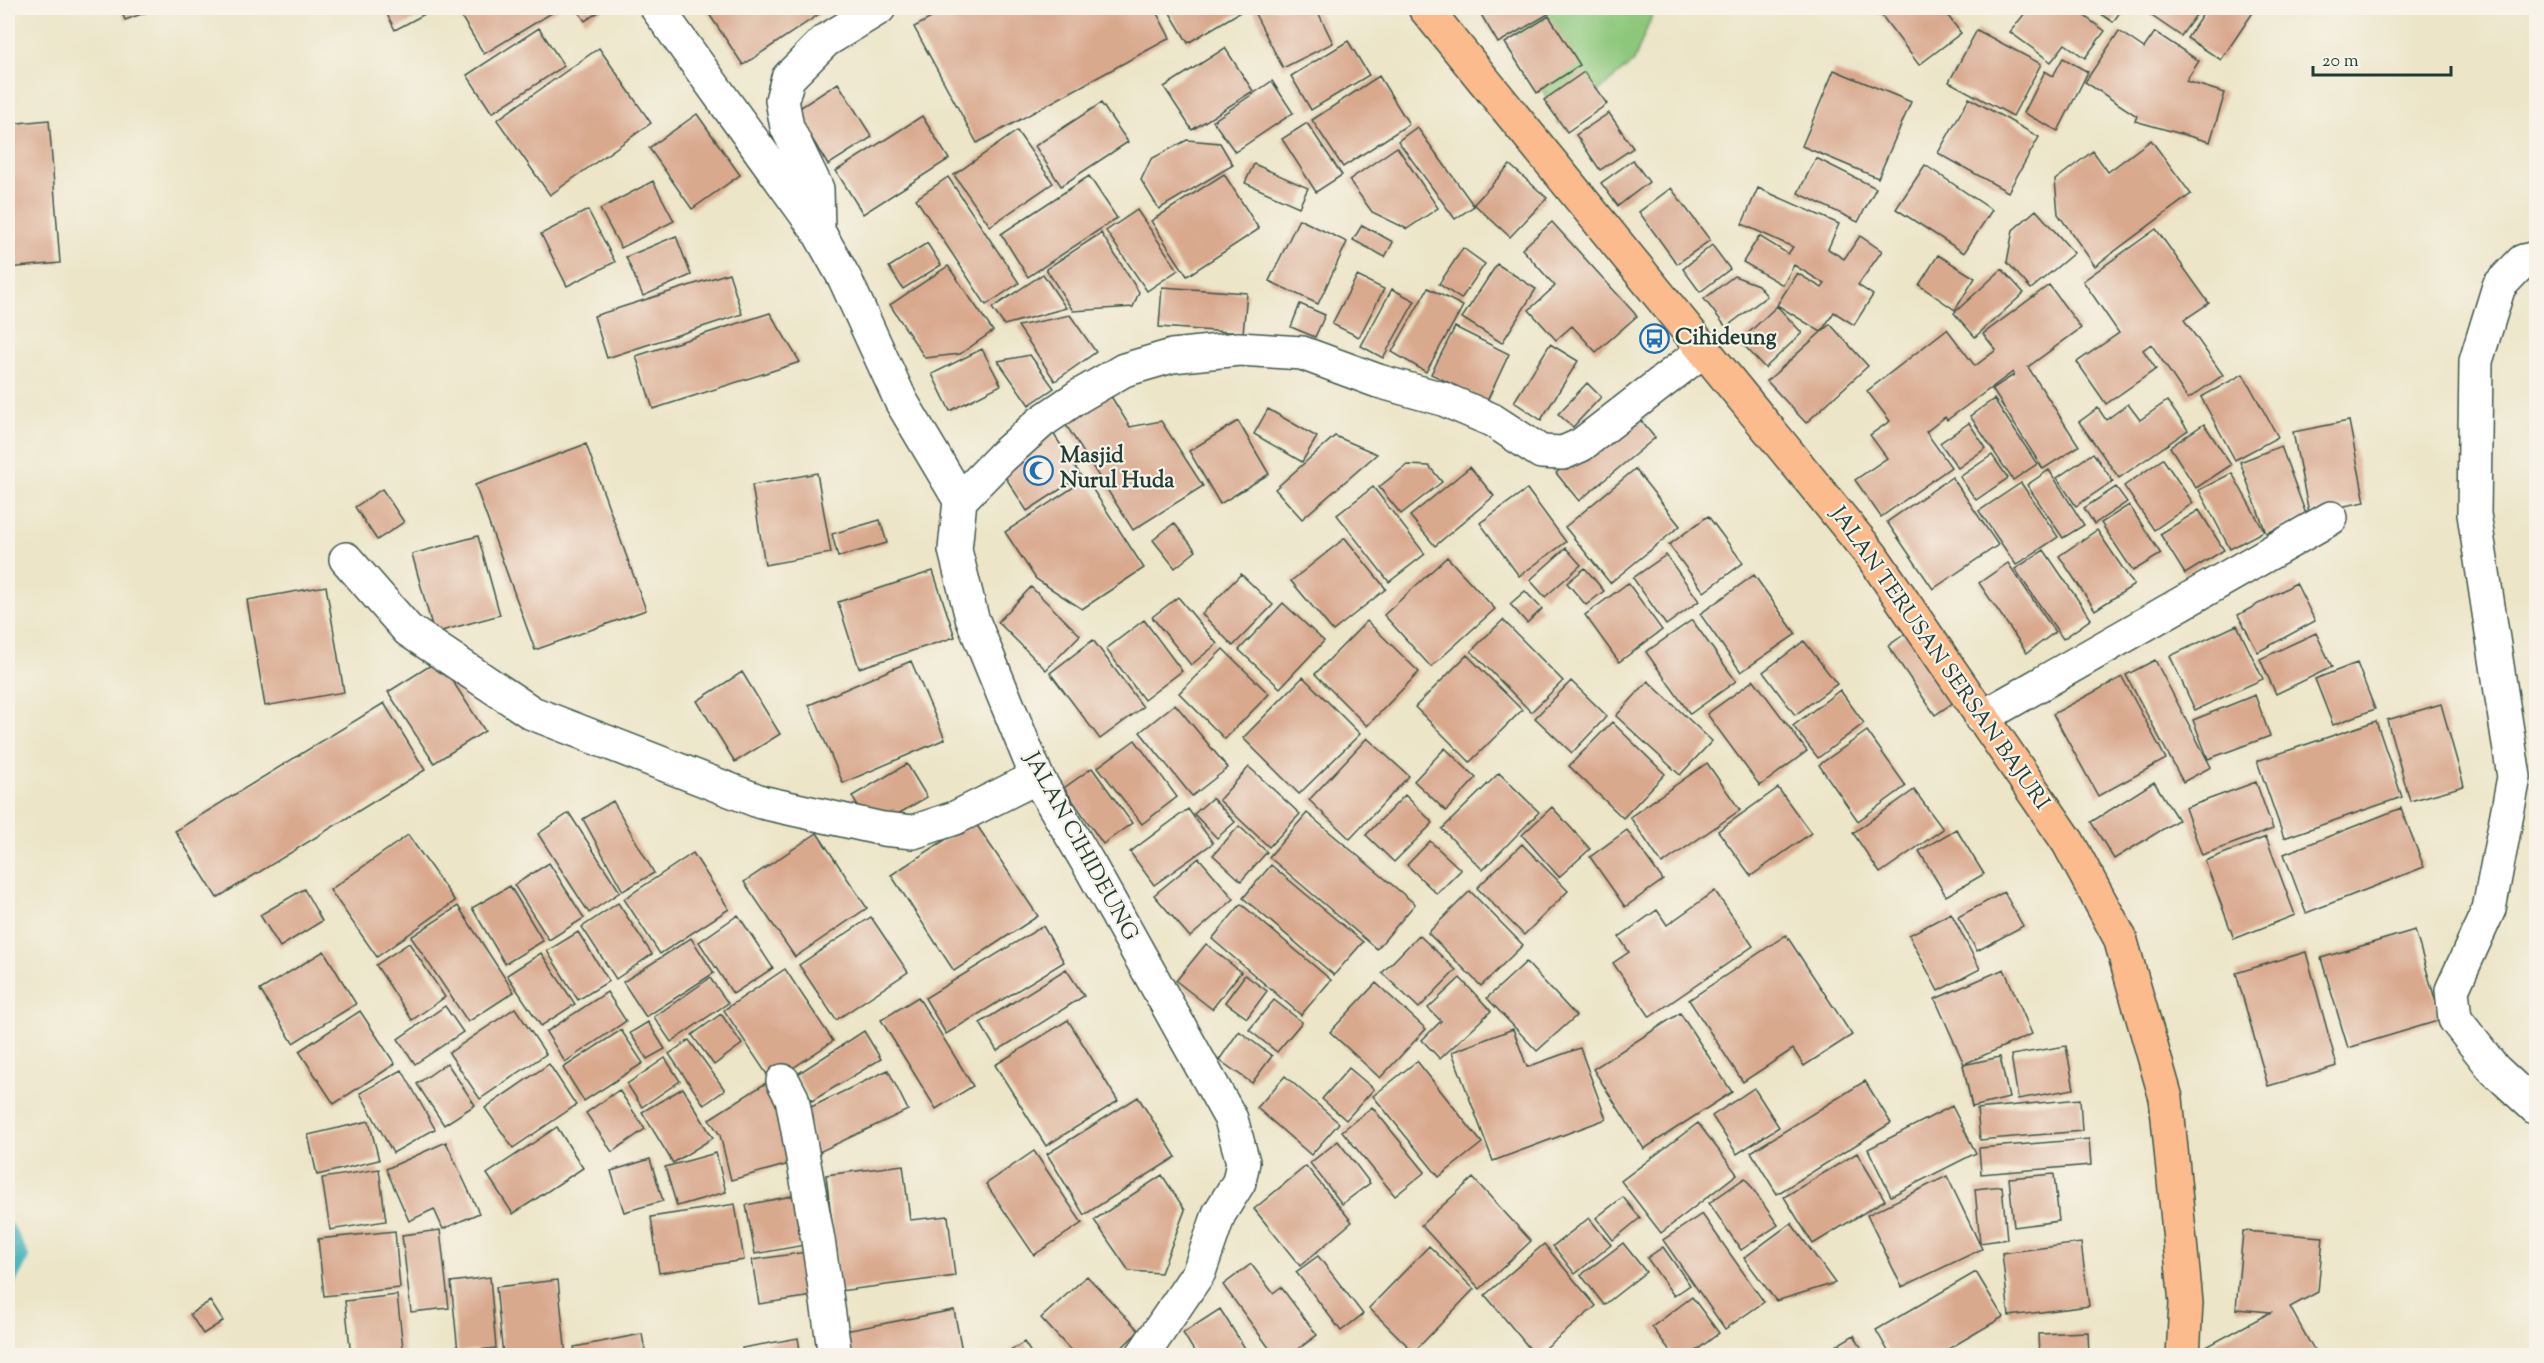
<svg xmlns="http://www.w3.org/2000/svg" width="2544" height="1363" viewBox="0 0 2544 1363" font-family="'Sorts Mill Goudy',serif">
  <rect width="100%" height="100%" fill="#f7f3e8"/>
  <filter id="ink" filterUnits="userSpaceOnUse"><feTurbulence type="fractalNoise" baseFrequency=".0167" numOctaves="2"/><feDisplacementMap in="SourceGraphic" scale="12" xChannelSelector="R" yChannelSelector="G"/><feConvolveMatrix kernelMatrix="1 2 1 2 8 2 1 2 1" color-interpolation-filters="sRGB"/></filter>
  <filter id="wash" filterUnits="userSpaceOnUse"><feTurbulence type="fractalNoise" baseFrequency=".008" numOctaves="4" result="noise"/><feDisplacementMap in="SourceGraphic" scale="24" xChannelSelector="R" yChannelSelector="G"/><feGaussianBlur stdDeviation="1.35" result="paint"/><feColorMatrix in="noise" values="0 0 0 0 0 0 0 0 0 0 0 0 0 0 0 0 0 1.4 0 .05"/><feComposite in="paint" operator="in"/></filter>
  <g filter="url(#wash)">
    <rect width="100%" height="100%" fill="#ece5c8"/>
    <!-- green -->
    <path fill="#8cc77c" stroke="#568258" stroke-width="1.5" d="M1504 8H1655L1634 61 1559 124Z"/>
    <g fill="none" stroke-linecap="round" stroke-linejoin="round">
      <!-- stream -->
      <path stroke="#44b4bc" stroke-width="14" d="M8 1230 22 1257 8 1283"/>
    </g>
    <g id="blocks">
      <!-- building -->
      <path fill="#d9a98e" d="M120 8H158L125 20Z
        M384 8H433L434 9 395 30Z
        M456 8H560L484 54Z
        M576 8H605L585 21Z
        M705 8H821L824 11 743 65Z
        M950 8H1154L1170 38 977 143 914 27Z
        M1167 8H1247L1188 43Z
        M1259 8H1316L1333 43 1283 68 1253 10Z
        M1468 8H1546L1550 13 1498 43 1479 11 1472 15Z
        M1876 8H1942L1961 33 1919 65Z
        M2029 8H2073L2105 31 2085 58 2065 44 2051 62 2010 32Z
        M2092 8H2123L2113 22Z
        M2140 8H2201L2181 36Z
        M2207 8H2256L2221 60 2187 38Z
        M1549 16 1580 65 1537 93 1505 43Z
        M539 28 564 66 492 113 467 75Z
        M1977 30 2041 64 2013 116 1949 82Z
        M2119 31 2144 48 2155 32 2199 61 2186 81 2225 93 2210 142 2135 121 2137 116 2085 82Z
        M1348 41 1369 75 1311 110 1291 76Z
        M599 48 651 123 550 195 497 120Z
        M1225 48 1253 91 1192 130 1164 87Z
        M2063 58 2088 72 2058 131 2024 113 2045 71 2053 76Z
        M1834 70 1911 102 1878 178 1802 146Z
        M1584 72 1607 104 1567 132 1544 100Z
        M1379 76 1409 124 1343 167 1312 120Z
        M1272 81 1293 113 1235 152 1213 121Z
        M838 83 872 137 828 165 795 111Z
        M1969 98 2039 137 2008 192 1938 153Z
        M1101 103 1128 142 1061 186 1035 146Z
        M1609 113 1633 148 1600 170 1576 135Z
        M697 114 740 175 692 209 649 148Z
        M922 116 949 159 863 214 836 171Z
        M49 120 60 263 8 268V124Z
        M1307 123 1342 175 1316 192 1282 139Z
        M1417 127 1474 206 1455 219 1398 141Z
        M1017 131 1053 183 990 226 954 175Z
        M1187 140 1220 143 1233 165 1159 209 1141 180 1151 159Z
        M2151 140 2191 194 2095 266 2058 214 2055 180 2093 151 2108 172Z
        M1397 147 1438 208 1407 229 1372 212 1349 180Z
        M1816 158 1876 188 1858 222 1798 193Z
        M1633 160 1649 182 1618 206 1601 183Z
        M1254 164 1308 188 1299 207 1245 183Z
        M1510 165 1547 198 1510 237 1474 204Z
        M1925 165 1992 210 1964 253 1896 209Z
        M1224 174 1259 229 1187 276 1151 221Z
        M1089 176 1117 218 1028 277 1001 234Z
        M948 177 1019 283 986 305 916 199Z
        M653 181 674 221 621 248 600 209Z
        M1671 188 1710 240 1677 264 1639 212Z
        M1758 188 1839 224 1828 249 1844 259 1860 236 1882 251 1858 285 1873 295 1854 325 1834 312 1821 332 1777 305 1797 273 1822 288 1825 284 1794 265 1783 285 1743 262 1759 236 1788 254 1793 247 1742 224Z
        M588 210 615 262 567 286 541 234Z
        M1137 210 1178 270 1147 291 1106 231Z
        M2036 210 2074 253 2031 289 2007 262 2013 230Z
        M1299 219 1347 242 1318 304 1269 281Z
        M1552 222 1637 316 1596 352 1572 326 1556 340 1529 310 1555 286 1522 249Z
        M1362 225 1393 242 1385 257 1353 240Z
        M2156 229 2209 303 2184 320 2223 375 2188 399 2151 344 2143 350 2156 369 2106 404 2077 362 2119 333 2083 281Z
        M1101 233 1139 292 1133 307 1073 311 1046 269Z
        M676 236 691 275 643 296 626 257Z
        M927 243 941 265 903 289 889 267Z
        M1712 245 1730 269 1700 292 1683 269Z
        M1463 248 1485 264 1461 299 1439 284Z
        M1938 255 1975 278 1955 310 1919 285Z
        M1497 264 1536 289 1502 343 1462 318Z
        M948 266 993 331 960 354 925 358 890 305Z
        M2002 269 2024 293 1975 337 1954 313Z
        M729 273 742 314 607 358 594 316Z
        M1043 274 1066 308 1004 325 992 308Z
        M1357 276 1384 289 1359 337 1332 324Z
        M1734 276 1758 285 1767 296 1726 327 1704 299Z
        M2049 285 2081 328 2028 367 2079 446 2043 469 1992 389 2014 375 2013 372 1947 420 1945 417 1926 432 1951 467 1881 517 1855 480 1887 458 1870 435 1890 421 1867 391 1947 329 1975 366 1996 350 1983 334Z
        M1162 287 1247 293 1243 333 1159 327Z
        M1428 288 1463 306 1426 372 1392 352Z
        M1392 289 1415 301 1383 358 1361 346Z
        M1300 304 1325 315 1315 337 1291 327Z
        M1777 306 1802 333 1765 368 1740 341Z
        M770 313 800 362 653 409 636 356Z
        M1070 315 1096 352 1055 381 1018 326Z
        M1830 324 1868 366 1806 423 1767 381Z
        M1455 327 1509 354 1487 401 1431 374Z
        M1550 344 1578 361 1541 420 1514 402Z
        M982 349 1001 385 950 411 932 374Z
        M1030 355 1054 388 1029 405 998 361Z
        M2243 374 2278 437 2235 460 2201 397Z
        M1587 383 1601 397 1573 427 1558 414Z
        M1104 385 1130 427 1161 421 1203 486 1133 530 1059 414Z
        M1994 399 2037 464 2013 480 1970 416Z
        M2167 401 2188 430 2119 478 2079 422 2098 408 2106 420 2128 404 2140 420Z
        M1268 409 1317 437 1302 462 1254 434Z
        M1632 410 1655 438 1579 501 1556 473Z
        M1238 421 1269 474 1220 504 1189 451Z
        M2349 421 2365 502 2309 513 2293 432Z
        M1969 423 1986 448 1958 468 1940 443Z
        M2204 424 2231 465 2196 488 2170 447Z
        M1051 430 1081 476 1027 511 997 464Z
        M1335 436 1377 454 1302 519 1275 489Z
        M586 444 646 610 535 650 475 485Z
        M2281 446 2307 517 2266 533 2240 462Z
        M2093 453 2113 481 2076 506 2057 478Z
        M1992 455 2008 478 1976 500 1960 477Z
        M2163 459 2193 503 2154 530 2124 486Z
        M1407 465 1429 466 1442 482 1401 514 1379 487Z
        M1470 467 1494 496 1435 546 1410 516Z
        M1635 469 1680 526 1610 583 1565 527Z
        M2049 470 2084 525 2063 538 2027 485Z
        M817 473 831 553 765 565 752 485Z
        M2232 473 2264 531 2230 549 2199 490Z
        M1952 477 1998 545 1933 589 1887 522Z
        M1086 479 1144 568 1082 609 1036 579 1005 532Z
        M2021 483 2058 537 2016 565 1979 511Z
        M1373 487 1425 554 1389 582 1337 515Z
        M2116 487 2127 502 2094 524 2084 508Z
        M382 489 404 522 377 540 355 507Z
        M1527 489 1566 542 1519 576 1480 523Z
        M2129 505 2161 554 2133 571 2101 523Z
        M2199 510 2224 550 2185 574 2160 534Z
        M1708 516 1743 563 1704 592 1669 545Z
        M880 520 887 543 838 557 832 534Z
        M1174 523 1196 551 1175 568 1153 540Z
        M2097 530 2134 585 2095 610 2059 556Z
        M478 536 500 615 434 633 412 554Z
        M1345 538 1386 589 1333 631 1291 581Z
        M1566 548 1581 565 1545 597 1530 580Z
        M2044 550 2091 619 2063 639 2015 569Z
        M1666 555 1699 601 1666 625 1633 578Z
        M1447 557 1495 609 1431 667 1384 615Z
        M2008 563 2055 632 2027 653 1979 583Z
        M1585 568 1604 591 1586 605 1567 583Z
        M933 571 955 637 859 668 838 602Z
        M1241 574 1273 605 1233 646 1202 614Z
        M1754 575 1796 634 1741 672 1700 614Z
        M1628 583 1662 630 1619 662 1585 615Z
        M2296 583 2315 621 2258 652 2238 615Z
        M326 586 344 692 265 706 247 600Z
        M1031 587 1080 635 1046 670 998 622Z
        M1525 591 1542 609 1527 623 1510 604Z
        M1178 597 1217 644 1191 665 1152 617Z
        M1283 603 1324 641 1280 688 1239 650Z
        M1144 620 1182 671 1144 700 1106 649Z
        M1503 620 1563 681 1531 712 1471 651Z
        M1692 620 1736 681 1690 714 1646 652Z
        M1367 621 1419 672 1367 726 1315 674Z
        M2237 625 2263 679 2195 710 2170 656Z
        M1916 626 1963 696 1935 715 1888 646Z
        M2316 633 2332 667 2276 694 2260 659Z
        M1093 640 1143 707 1100 739 1050 673Z
        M1804 641 1837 684 1795 715 1763 672Z
        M1223 649 1269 694 1225 739 1179 693Z
        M1467 655 1522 710 1470 762 1415 707Z
        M439 660 485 731 434 763 388 692Z
        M2155 660 2211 767 2183 782 2126 675Z
        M911 661 945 739 843 783 809 705Z
        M2357 663 2375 709 2333 725 2315 679Z
        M742 672 780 734 735 762 697 701Z
        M1303 677 1360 734 1299 794 1243 738Z
        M2122 677 2166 759 2098 796 2053 714Z
        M1754 680 1807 751 1760 786 1707 714Z
        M1571 681 1607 716 1572 753 1535 718Z
        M1648 681 1712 741 1680 775 1616 716Z
        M1840 690 1864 723 1818 758 1793 726Z
        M2255 695 2270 736 2208 759 2193 720Z
        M384 703 425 770 217 898 175 831Z
        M1175 704 1228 768 1192 796 1140 732Z
        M2441 704 2464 786 2410 801 2387 720Z
        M2376 721 2402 797 2284 838 2257 761Z
        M1612 722 1665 774 1623 818 1569 766Z
        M1867 731 1906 786 1858 821 1819 765Z
        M1367 738 1409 776 1350 839 1309 800Z
        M1135 740 1177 797 1142 824 1098 767Z
        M1445 748 1476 778 1446 811 1414 781Z
        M1707 763 1740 810 1662 864 1630 817Z
        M907 764 927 797 886 821 862 814 852 796Z
        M1249 767 1300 814 1269 847 1219 800Z
        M1092 768 1132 823 1103 844 1064 788Z
        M1499 773 1539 812 1483 870 1442 829Z
        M2154 782 2178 820 2114 859 2091 822Z
        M2256 782 2273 829 2202 855 2185 808Z
        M1778 788 1811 833 1751 876 1718 831Z
        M1914 790 1943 829 1880 873 1853 833Z
        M1405 795 1433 823 1394 862 1366 835Z
        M1212 798 1235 822 1217 838 1194 814Z
        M613 801 654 873 623 891 583 819Z
        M1552 807 1590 849 1559 877 1522 835Z
        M2401 808 2424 867 2306 913 2284 854Z
        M1188 809 1213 843 1154 885 1130 852Z
        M569 813 620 892 589 913 538 834Z
        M1307 813 1415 904 1377 949 1269 857Z
        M974 821 1038 916 954 971 891 875Z
        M1239 826 1267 852 1241 881 1213 855Z
        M1956 829 1984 874 1946 896 1919 851Z
        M1627 830 1663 880 1625 907 1590 857Z
        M817 833 867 908 795 957 744 882Z
        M408 835 455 901 377 957 330 890Z
        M2266 837 2295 915 2234 939 2205 861Z
        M1430 841 1461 870 1437 894 1407 865Z
        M1522 844 1568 891 1524 935 1477 888Z
        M693 853 729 909 660 954 624 899Z
        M1199 858 1234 899 1190 937 1154 895Z
        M549 863 584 918 549 940 514 885Z
        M1271 865 1363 942 1334 975 1243 898Z
        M510 886 543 941 505 964 472 908Z
        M304 889 322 921 280 947 260 915Z
        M1470 891 1523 945 1481 986 1428 933Z
        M1715 891 1753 946 1650 1017 1613 963 1629 952 1619 937 1657 910 1667 925Z
        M2004 892 2023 926 1977 951 1958 917Z
        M618 903 652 954 616 979 582 927Z
        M1241 904 1331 980 1301 1015 1212 939Z
        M458 906 514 992 468 1022 411 937Z
        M1951 913 1980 969 1938 991 1909 935Z
        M738 915 773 968 733 994 699 942Z
        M871 917 908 972 836 1020 799 965Z
        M1043 926 1064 962 946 1034 925 998Z
        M2415 930 2441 1020 2348 1048 2321 958Z
        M578 932 609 981 578 1000 547 951Z
        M1419 935 1456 970 1419 1008 1382 973Z
        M1786 935 1852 1035 1804 1066 1793 1049 1743 1082 1689 1000Z
        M691 938 714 973 646 1017 623 982Z
        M409 943 445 997 412 1020 376 965Z
        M1206 944 1241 972 1212 1009 1176 981Z
        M324 951 356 1004 293 1043 260 990Z
        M2306 952 2337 1066 2268 1086 2236 973Z
        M541 953 575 1004 541 1026 507 975Z
        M1526 962 1576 1016 1537 1051 1487 998Z
        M785 969 833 1041 772 1082 724 1010Z
        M1066 969 1084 996 997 1051 980 1023Z
        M2004 969 2032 1034 1964 1064 1935 999Z
        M1245 975 1267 991 1247 1018 1225 1002Z
        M710 978 728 1003 671 1042 654 1017Z
        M1460 978 1491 1011 1440 1059 1422 1040 1441 1021 1428 1008Z
        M1376 983 1426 1029 1380 1078 1330 1032Z
        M607 992 626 1021 565 1062 546 1032Z
        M918 997 973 1086 936 1109 881 1020Z
        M1274 1000 1302 1022 1277 1052 1249 1030Z
        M445 1006 463 1032 415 1064 398 1039Z
        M515 1008 546 1054 480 1099 449 1053Z
        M360 1011 395 1064 334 1104 299 1051Z
        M1680 1013 1732 1092 1644 1149 1593 1069Z
        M721 1014 742 1044 714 1065 692 1035Z
        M1068 1020 1118 1101 1046 1146 995 1065Z
        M648 1022 665 1049 647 1059 630 1033Z
        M1513 1029 1527 1067 1580 1048 1606 1119 1493 1161 1452 1052Z
        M621 1030 643 1063 584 1101 563 1068Z
        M864 1031 881 1059 812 1101 796 1075Z
        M1239 1031 1272 1056 1252 1083 1219 1060Z
        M689 1040 725 1090 704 1105 669 1054Z
        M2066 1046 2074 1089 2018 1099 2011 1055Z
        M2000 1057 2009 1098 1972 1107 1963 1065Z
        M665 1058 680 1081 642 1107 627 1084Z
        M1417 1061 1482 1143 1439 1177 1373 1096Z
        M447 1063 475 1105 444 1125 417 1084Z
        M549 1064 576 1105 513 1148 485 1108Z
        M1349 1068 1374 1089 1346 1120 1322 1099Z
        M402 1070 435 1129 393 1153 360 1093Z
        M888 1070 908 1110 815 1154 807 1109Z
        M1285 1076 1339 1123 1311 1155 1257 1108Z
        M769 1081 800 1161 731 1180 720 1135 709 1119Z
        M1865 1081 1891 1123 1777 1194 1751 1152Z
        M683 1088 713 1138 673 1163 642 1112Z
        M1754 1088 1779 1127 1737 1154 1712 1116Z
        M619 1090 645 1129 612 1152 586 1113Z
        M1138 1097 1176 1157 1084 1215 1047 1154Z
        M2080 1099 2082 1131 1980 1140 1977 1109Z
        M1952 1106 1976 1153 1891 1196 1868 1149Z
        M1372 1107 1425 1172 1395 1196 1342 1131Z
        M369 1121 379 1160 317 1175 308 1135Z
        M1698 1123 1737 1174 1661 1233 1621 1181Z
        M557 1127 583 1168 513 1214 487 1174Z
        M2089 1139 2091 1165 1981 1174 1979 1148Z
        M1338 1141 1370 1183 1342 1204 1310 1163Z
        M446 1142 479 1213 443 1229 434 1209 409 1221 386 1169Z
        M1034 1151 1082 1223 1034 1255 986 1184Z
        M716 1153 726 1192 677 1206 665 1167Z
        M1857 1153 1885 1200 1813 1244 1784 1197Z
        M650 1159 663 1201 624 1212 611 1171Z
        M903 1165 910 1220 948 1216 955 1276 840 1291 826 1175Z
        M1306 1166 1352 1222 1300 1266 1254 1209Z
        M379 1169 386 1221 330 1230 322 1178Z
        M2054 1174 2059 1221 2014 1227 2009 1178Z
        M1162 1175 1185 1210 1161 1273 1129 1271 1094 1220Z
        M1947 1176 1982 1249 1902 1287 1867 1215Z
        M1473 1178 1531 1241 1480 1289 1421 1225Z
        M1745 1178 1778 1225 1741 1250 1709 1203Z
        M2002 1186 2007 1239 1980 1243 1975 1189Z
        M797 1195 805 1245 755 1254 746 1205Z
        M1623 1197 1640 1218 1613 1240 1596 1218Z
        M735 1204 744 1260 659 1273 651 1217Z
        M1702 1214 1764 1302 1725 1329 1663 1240Z
        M1589 1218 1611 1245 1575 1274 1553 1246Z
        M1791 1223 1835 1283 1776 1301 1744 1258Z
        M440 1230 449 1308 411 1312 402 1235Z
        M395 1231 400 1288 324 1296 318 1239Z
        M2243 1231 2323 1237 2318 1292 2290 1307 2317 1356H2199L2197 1352 2271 1312 2236 1309Z
        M1623 1243 1646 1272 1604 1305 1581 1275Z
        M2081 1243 2089 1306 2009 1316 2002 1253Z
        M1544 1244 1596 1306 1536 1356 1485 1295Z
        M1429 1246 1474 1289 1414 1352 1369 1308Z
        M1663 1247 1690 1285 1674 1296 1647 1258Z
        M807 1252 813 1296 759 1304 752 1260Z
        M1318 1256 1363 1314 1341 1331 1296 1272Z
        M1251 1264 1273 1293 1281 1287 1317 1335 1289 1356H1275L1223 1285Z
        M1976 1272 2003 1317 1945 1351 1922 1356H1891L1876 1330Z
        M1087 1276 1139 1331 1113 1356H1076L1041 1318Z
        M490 1277 496 1348 458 1352 451 1282Z
        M558 1280 566 1356H503L496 1287Z
        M397 1295 404 1356H351L345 1301Z
        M1692 1297 1719 1333 1689 1356H1674L1652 1327Z
        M210 1301 223 1321 203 1334 190 1314Z
        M1220 1309 1250 1356H1197L1183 1333Z
        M954 1310 963 1356H845L840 1332Z
        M2088 1332 2089 1356H2039L2038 1334Z
        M642 1334 646 1356H576L574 1347Z
        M1854 1335 1866 1356H1819Z
        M798 1338 801 1356H743L742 1348Z
        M1024 1342 1033 1356H1002Z
        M2027 1350 2028 1356H1989L1992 1353Z"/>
    </g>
  </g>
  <g filter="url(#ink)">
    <use href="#blocks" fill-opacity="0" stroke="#3e564a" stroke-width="1.5"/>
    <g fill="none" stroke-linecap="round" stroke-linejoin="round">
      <defs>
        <path id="minor" d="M657 8 818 231 845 279 901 401 960 500
          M818 231 817 189 787 127 782 100 788 78 825 41 879 8
          M2536 258 2523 261 2499 286 2476 361 2474 514 2514 777 2489 909 2452 990 2455 1019 2494 1069 2536 1108
          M346 559 408 630 532 713 761 802 883 829 913 832 955 818 1037 777
          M1981 718 2331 518
          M783 1081 792 1098 818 1240 835 1356
          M1142 1356 1199 1272 1219 1214 1239 1182 1243 1162 1231 1119 1091 868 1037 777 972 618 955 550 960 500 1002 457 1041 422 1079 396 1124 370 1172 356 1239 349 1302 353 1378 381 1443 399 1492 420 1541 452 1563 453 1581 445 1705 349"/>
        <path id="major" d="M1425 8 1872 556 2068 842 2120 938 2166 1098 2186 1303 2183 1356"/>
      </defs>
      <!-- minor casing -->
      <use href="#minor" stroke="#3e564a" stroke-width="36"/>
      <!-- major casing -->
      <use href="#major" stroke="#3e564a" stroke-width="36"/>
      <!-- minor -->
      <use href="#minor" stroke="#fff" stroke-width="33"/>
      <!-- major -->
      <use href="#major" stroke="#fbbb8d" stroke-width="33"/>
    </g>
  </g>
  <!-- icons -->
  <defs>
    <symbol id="bus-ring" viewBox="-11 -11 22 22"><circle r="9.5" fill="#f7f3e8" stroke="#1f6fb2" stroke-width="1.5"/><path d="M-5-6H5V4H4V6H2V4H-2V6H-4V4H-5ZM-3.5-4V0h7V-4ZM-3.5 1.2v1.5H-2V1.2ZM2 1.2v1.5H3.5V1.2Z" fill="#1f6fb2"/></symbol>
    <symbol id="mosque-ring" viewBox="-11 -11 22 22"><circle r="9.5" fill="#f7f3e8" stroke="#1f6fb2" stroke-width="1.5"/><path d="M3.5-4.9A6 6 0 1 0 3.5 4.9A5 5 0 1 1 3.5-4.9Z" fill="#1f6fb2"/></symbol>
  </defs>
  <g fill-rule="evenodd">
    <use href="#bus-ring" x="1638" y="322" width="33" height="33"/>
    <use href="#mosque-ring" x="1022" y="454" width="33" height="33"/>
  </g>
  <g text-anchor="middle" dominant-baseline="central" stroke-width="4.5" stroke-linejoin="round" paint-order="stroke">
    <!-- poi labels -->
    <g font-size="22" font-weight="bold" fill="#1f3d34" stroke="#f7f3e8" text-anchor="start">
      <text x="1675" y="339">Cihideung</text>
      <text x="1060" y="457">Masjid<tspan x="1060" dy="25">Nurul Huda</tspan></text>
    </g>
    <!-- street labels -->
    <g font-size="22" fill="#1f3d34" stroke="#f7f3e8">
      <text transform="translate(1939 659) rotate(55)">JALAN TERUSAN SERSAN BAJURI</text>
      <text transform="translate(1080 847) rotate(61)">JALAN CIHIDEUNG</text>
    </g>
  </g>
  <!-- margin -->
  <rect width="2544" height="1363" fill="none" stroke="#f7f3e8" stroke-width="30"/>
  <!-- scale -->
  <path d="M2313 66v9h138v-9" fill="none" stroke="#1f3d34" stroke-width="3"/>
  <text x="2322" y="66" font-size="18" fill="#1f3d34" stroke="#f7f3e8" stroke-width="4.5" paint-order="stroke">20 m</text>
</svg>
